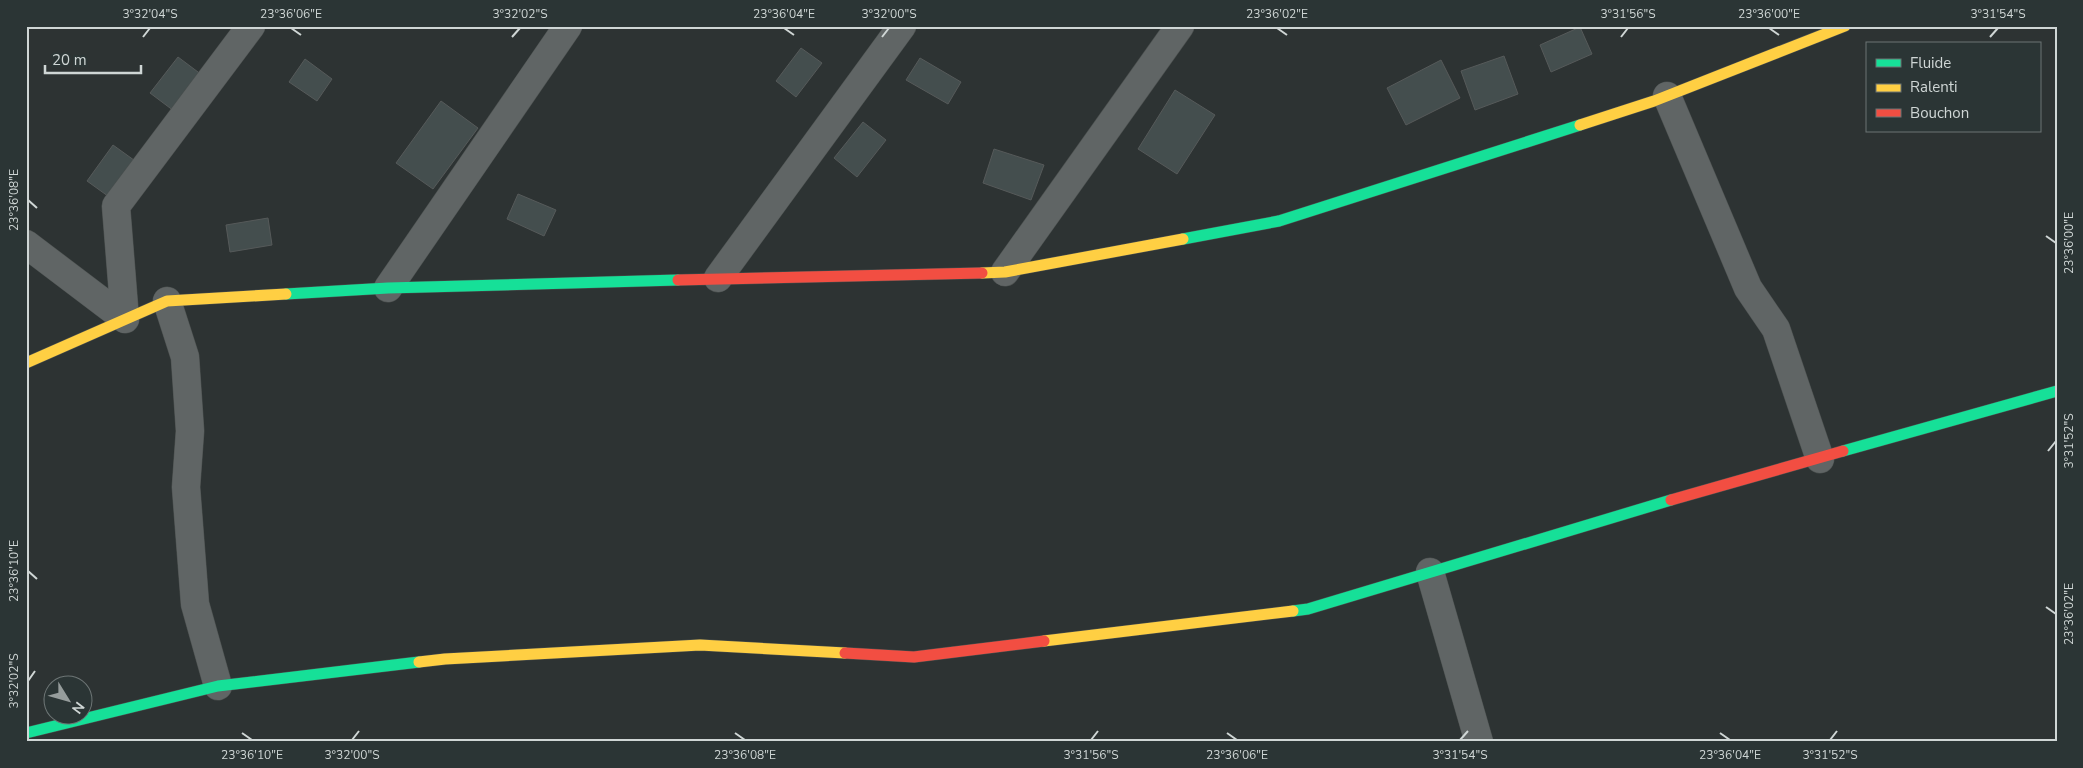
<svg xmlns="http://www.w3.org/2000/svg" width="2083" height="768" viewBox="0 0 2083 768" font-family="'Nunito Sans',sans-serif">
  <rect width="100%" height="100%" fill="#2d3333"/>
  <!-- building -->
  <path fill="#444e4e" stroke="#565a5a" d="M1580 27 1592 54 1551 72 1540 45Z
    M801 48 822 63 796 97 776 81Z
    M1504 56 1518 94 1475 110 1461 71Z
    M178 57 202 75 174 111 150 93Z
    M920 58 961 82 948 104 906 80Z
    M305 59 332 79 317 101 289 82Z
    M1441 60 1460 98 1406 125 1387 88Z
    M1175 90 1215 115 1177 174 1138 149Z
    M441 101 478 128 433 189 396 163Z
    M863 122 886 140 857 177 834 158Z
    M113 145 138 163 112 199 87 181Z
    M994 149 1044 165 1031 200 983 183Z
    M518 194 556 210 544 236 507 219Z
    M268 218 272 245 230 252 226 225Z"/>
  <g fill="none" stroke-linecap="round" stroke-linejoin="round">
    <defs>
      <path id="street" d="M1667 96 1748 288 1776 329 1820 459
        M26 244 125 319
        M1005 272 1180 26
        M718 278 902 26
        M388 288 568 26
        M167 301 185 357 190 431 186 487 195 604 218 686
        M125 319 116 206 251 26
        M1430 572 1479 742"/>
      <path id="fast" d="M1183 239 1279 221 1580 125
        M286 294 388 288 678 280
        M1843 451 2057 391
        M1293 611 1308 609 1671 500
        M26 733 218 686 419 662"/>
      <path id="slow" d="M1580 125 1654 101 1845 26
        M982 273 1005 272 1183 239
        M26 363 167 301 286 294
        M1044 641 1293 611
        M419 662 445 659 700 645 845 653"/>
      <path id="jam" d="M678 280 982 273
        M1671 500 1843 451
        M845 653 914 657 1044 641"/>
    </defs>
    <!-- street casing -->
    <use href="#street" stroke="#4b504f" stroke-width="29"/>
    <!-- fast casing -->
    <use href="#fast" stroke="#4b504f" stroke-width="12"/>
    <!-- slow casing -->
    <use href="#slow" stroke="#4b504f" stroke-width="12"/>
    <!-- jam casing -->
    <use href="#jam" stroke="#4b504f" stroke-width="12"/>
    <!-- street -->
    <use href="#street" stroke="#606565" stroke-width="28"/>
    <!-- fast -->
    <use href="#fast" stroke="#16e098" stroke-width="11"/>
    <!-- slow -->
    <use href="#slow" stroke="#ffcf43" stroke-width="11"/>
    <!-- jam -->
    <use href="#jam" stroke="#f24e42" stroke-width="11"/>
  </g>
  <!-- ticks -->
  <path fill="none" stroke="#cfd6d5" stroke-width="2" d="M291 28 301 35M784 28 794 35M1277 28 1287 35M1769 28 1779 35M143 37 150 28M512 37 520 28M882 37 889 28M1621 37 1628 28M1990 37 1998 28M28 200 37 208M2046 236 2056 243M2048 451 2056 441M28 571 37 579M2046 607 2056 614M28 681 35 671M242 733 252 740M735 733 745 740M1227 733 1237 740M1720 733 1730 740M352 740 359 731M1091 740 1098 731M1460 740 1468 731M1830 740 1837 731"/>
  <!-- border -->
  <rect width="2083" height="768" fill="none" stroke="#2b3535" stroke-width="55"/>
  <!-- legend -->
  <rect x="1866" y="42" width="175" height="90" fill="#2b3535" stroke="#6d7575"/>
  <rect x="1876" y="59" width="25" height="8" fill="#16e098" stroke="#6d7575"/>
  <text x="1910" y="68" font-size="15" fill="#cfd6d5">Fluide</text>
  <rect x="1876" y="84" width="25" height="8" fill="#ffcf43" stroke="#6d7575"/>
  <text x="1910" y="92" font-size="15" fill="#cfd6d5">Ralenti</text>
  <rect x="1876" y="109" width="25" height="8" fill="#f24e42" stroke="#6d7575"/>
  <text x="1910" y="118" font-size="15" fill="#cfd6d5">Bouchon</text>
  <!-- north arrow -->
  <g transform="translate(68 700) rotate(127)"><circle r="24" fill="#2b3535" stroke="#6d7575"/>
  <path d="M0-4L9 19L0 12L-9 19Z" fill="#969d9c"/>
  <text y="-8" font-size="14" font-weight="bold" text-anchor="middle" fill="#cfd6d5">N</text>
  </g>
  <!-- scale -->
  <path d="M45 65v8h96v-8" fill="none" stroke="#cfd6d5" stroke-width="2.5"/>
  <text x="52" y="65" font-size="15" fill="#cfd6d5" stroke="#2b3535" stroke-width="4" paint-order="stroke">20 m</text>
  <rect x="28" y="28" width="2028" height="712" fill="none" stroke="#cfd6d5" stroke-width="2"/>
  <g font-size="12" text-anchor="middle" fill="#cfd6d5">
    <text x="150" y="18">3°32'04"S</text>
    <text x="291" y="18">23°36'06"E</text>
    <text x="520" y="18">3°32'02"S</text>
    <text x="784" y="18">23°36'04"E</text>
    <text x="889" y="18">3°32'00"S</text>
    <text x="1277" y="18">23°36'02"E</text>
    <text x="1628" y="18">3°31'56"S</text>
    <text x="1769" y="18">23°36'00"E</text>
    <text x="1998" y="18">3°31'54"S</text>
    <text transform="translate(14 200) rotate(-90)" y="4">23°36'08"E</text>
    <text transform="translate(2069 243) rotate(-90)" y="4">23°36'00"E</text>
    <text transform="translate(2069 441) rotate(-90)" y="4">3°31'52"S</text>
    <text transform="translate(14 571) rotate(-90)" y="4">23°36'10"E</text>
    <text transform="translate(2069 614) rotate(-90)" y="4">23°36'02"E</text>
    <text transform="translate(14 681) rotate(-90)" y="4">3°32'02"S</text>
    <text x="252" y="759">23°36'10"E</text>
    <text x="352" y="759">3°32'00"S</text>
    <text x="745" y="759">23°36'08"E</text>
    <text x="1091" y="759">3°31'56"S</text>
    <text x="1237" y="759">23°36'06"E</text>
    <text x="1460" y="759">3°31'54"S</text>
    <text x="1730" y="759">23°36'04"E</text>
    <text x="1830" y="759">3°31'52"S</text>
  </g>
</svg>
